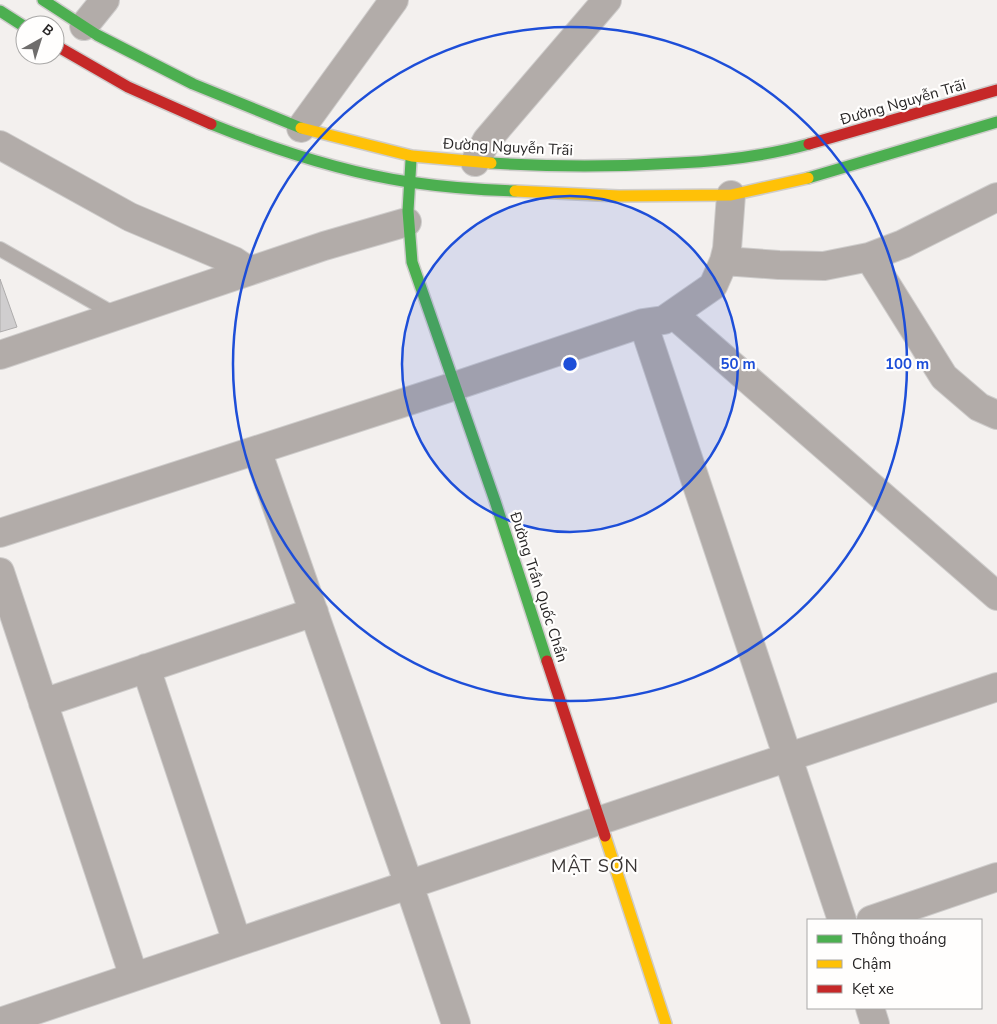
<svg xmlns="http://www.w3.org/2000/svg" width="997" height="1024" viewBox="0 0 997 1024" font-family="'Nunito Sans',sans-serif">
  <rect width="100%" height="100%" fill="#f3f0ee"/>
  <!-- building -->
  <path fill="#d0cecf" stroke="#aeacac" d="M0 279 17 327 0 332Z"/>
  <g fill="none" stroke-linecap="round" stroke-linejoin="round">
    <defs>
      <path id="lane" d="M0 249 116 315"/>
      <path id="street" d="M84 26 105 0
        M301 128 394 0
        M0 145 130 217 234 261 249 271
        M475 162 487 140 607 0
        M869 257 944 377 979 407 997 415
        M724 261 779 265 824 266 869 257 903 244 997 197
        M673 314 997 596
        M643 323 842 920
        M0 355 324 246 407 222
        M257 450 409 885 456 1024
        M0 533 455 386 643 323 664 320 713 286 724 261 727 249 731 195
        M0 572 134 977
        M146 668 237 942
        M43 703 314 612
        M871 920 997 877
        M870 1008 875 1024
        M0 1022 997 687"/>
      <path id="fast" d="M43 0 97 35 193 84 301 128
        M0 11 25 27
        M211 124C273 149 343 172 409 182 444 187 480 190 515 191
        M411 160 408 211 412 262 495 501 547 661
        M491 163C554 167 615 167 678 163 722 161 766 156 809 144
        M808 178 997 122"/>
      <path id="slow" d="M301 128 412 156 491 163
        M515 191 619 196 731 195 808 178
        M605 836 666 1024"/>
      <path id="jam" d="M55 45 128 87 211 124
        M809 144 997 90
        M547 661 605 836"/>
    </defs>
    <!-- lane casing -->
    <use href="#lane" stroke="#cecccb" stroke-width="16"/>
    <!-- street casing -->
    <use href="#street" stroke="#cecccb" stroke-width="30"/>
    <!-- fast casing -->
    <use href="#fast" stroke="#cecccb" stroke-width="14"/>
    <!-- slow casing -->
    <use href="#slow" stroke="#cecccb" stroke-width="14"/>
    <!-- jam casing -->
    <use href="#jam" stroke="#cecccb" stroke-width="14"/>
    <!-- lane -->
    <use href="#lane" stroke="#b2aca9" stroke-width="14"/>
    <!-- street -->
    <use href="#street" stroke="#b2aca9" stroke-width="28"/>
    <!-- fast -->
    <use href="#fast" stroke="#4caf50" stroke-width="11"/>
    <!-- slow -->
    <use href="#slow" stroke="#ffc107" stroke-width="11"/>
    <!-- jam -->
    <use href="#jam" stroke="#c62828" stroke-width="11"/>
  </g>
  <!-- distance rings -->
  <circle cx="570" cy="364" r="168" fill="#1d4ed8" fill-opacity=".12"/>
  <g fill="none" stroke="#1d4ed8" stroke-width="2.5">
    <circle cx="570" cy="364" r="168"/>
    <circle cx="570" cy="364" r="337"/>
  </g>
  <g text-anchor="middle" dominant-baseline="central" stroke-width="4.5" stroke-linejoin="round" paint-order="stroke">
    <!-- street labels -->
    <g font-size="15" fill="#282626" stroke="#fffefd">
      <text transform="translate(903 102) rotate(-16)">Đường Nguyễn Trãi</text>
      <text transform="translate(508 147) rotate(3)">Đường Nguyễn Trãi</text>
      <text transform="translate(539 587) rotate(72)">Đường Trần Quốc Chẩn</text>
    </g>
    <!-- quarter labels -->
    <g font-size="18" letter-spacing="1" fill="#393534" stroke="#fffefd">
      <text x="595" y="866">MẬT SƠN</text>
    </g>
  </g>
  <circle cx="570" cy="364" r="8" fill="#1d4ed8" stroke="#fffefd" stroke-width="2.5"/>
  <g font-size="15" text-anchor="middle" font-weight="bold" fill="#1d4ed8" stroke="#fffefd" stroke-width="4.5" stroke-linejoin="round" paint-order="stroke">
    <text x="738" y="369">50 m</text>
    <text x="907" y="369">100 m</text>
  </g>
  <!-- legend -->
  <rect x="807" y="919" width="175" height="90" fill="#fffefd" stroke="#a9a8a7"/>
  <rect x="817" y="935" width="25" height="8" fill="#4caf50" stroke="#a9a8a7"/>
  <text x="852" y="944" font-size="15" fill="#282626">Thông thoáng</text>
  <rect x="817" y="960" width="25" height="8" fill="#ffc107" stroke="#a9a8a7"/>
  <text x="852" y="969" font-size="15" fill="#282626">Chậm</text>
  <rect x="817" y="985" width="25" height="8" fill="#c62828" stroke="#a9a8a7"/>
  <text x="852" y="994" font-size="15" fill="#282626">Kẹt xe</text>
  <!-- north arrow -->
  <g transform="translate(40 40) rotate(39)"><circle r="24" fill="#fffefd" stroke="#a9a8a7"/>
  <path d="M0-4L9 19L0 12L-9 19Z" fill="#6f6d6c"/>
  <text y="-8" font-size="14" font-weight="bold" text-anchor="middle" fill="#282626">B</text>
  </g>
</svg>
